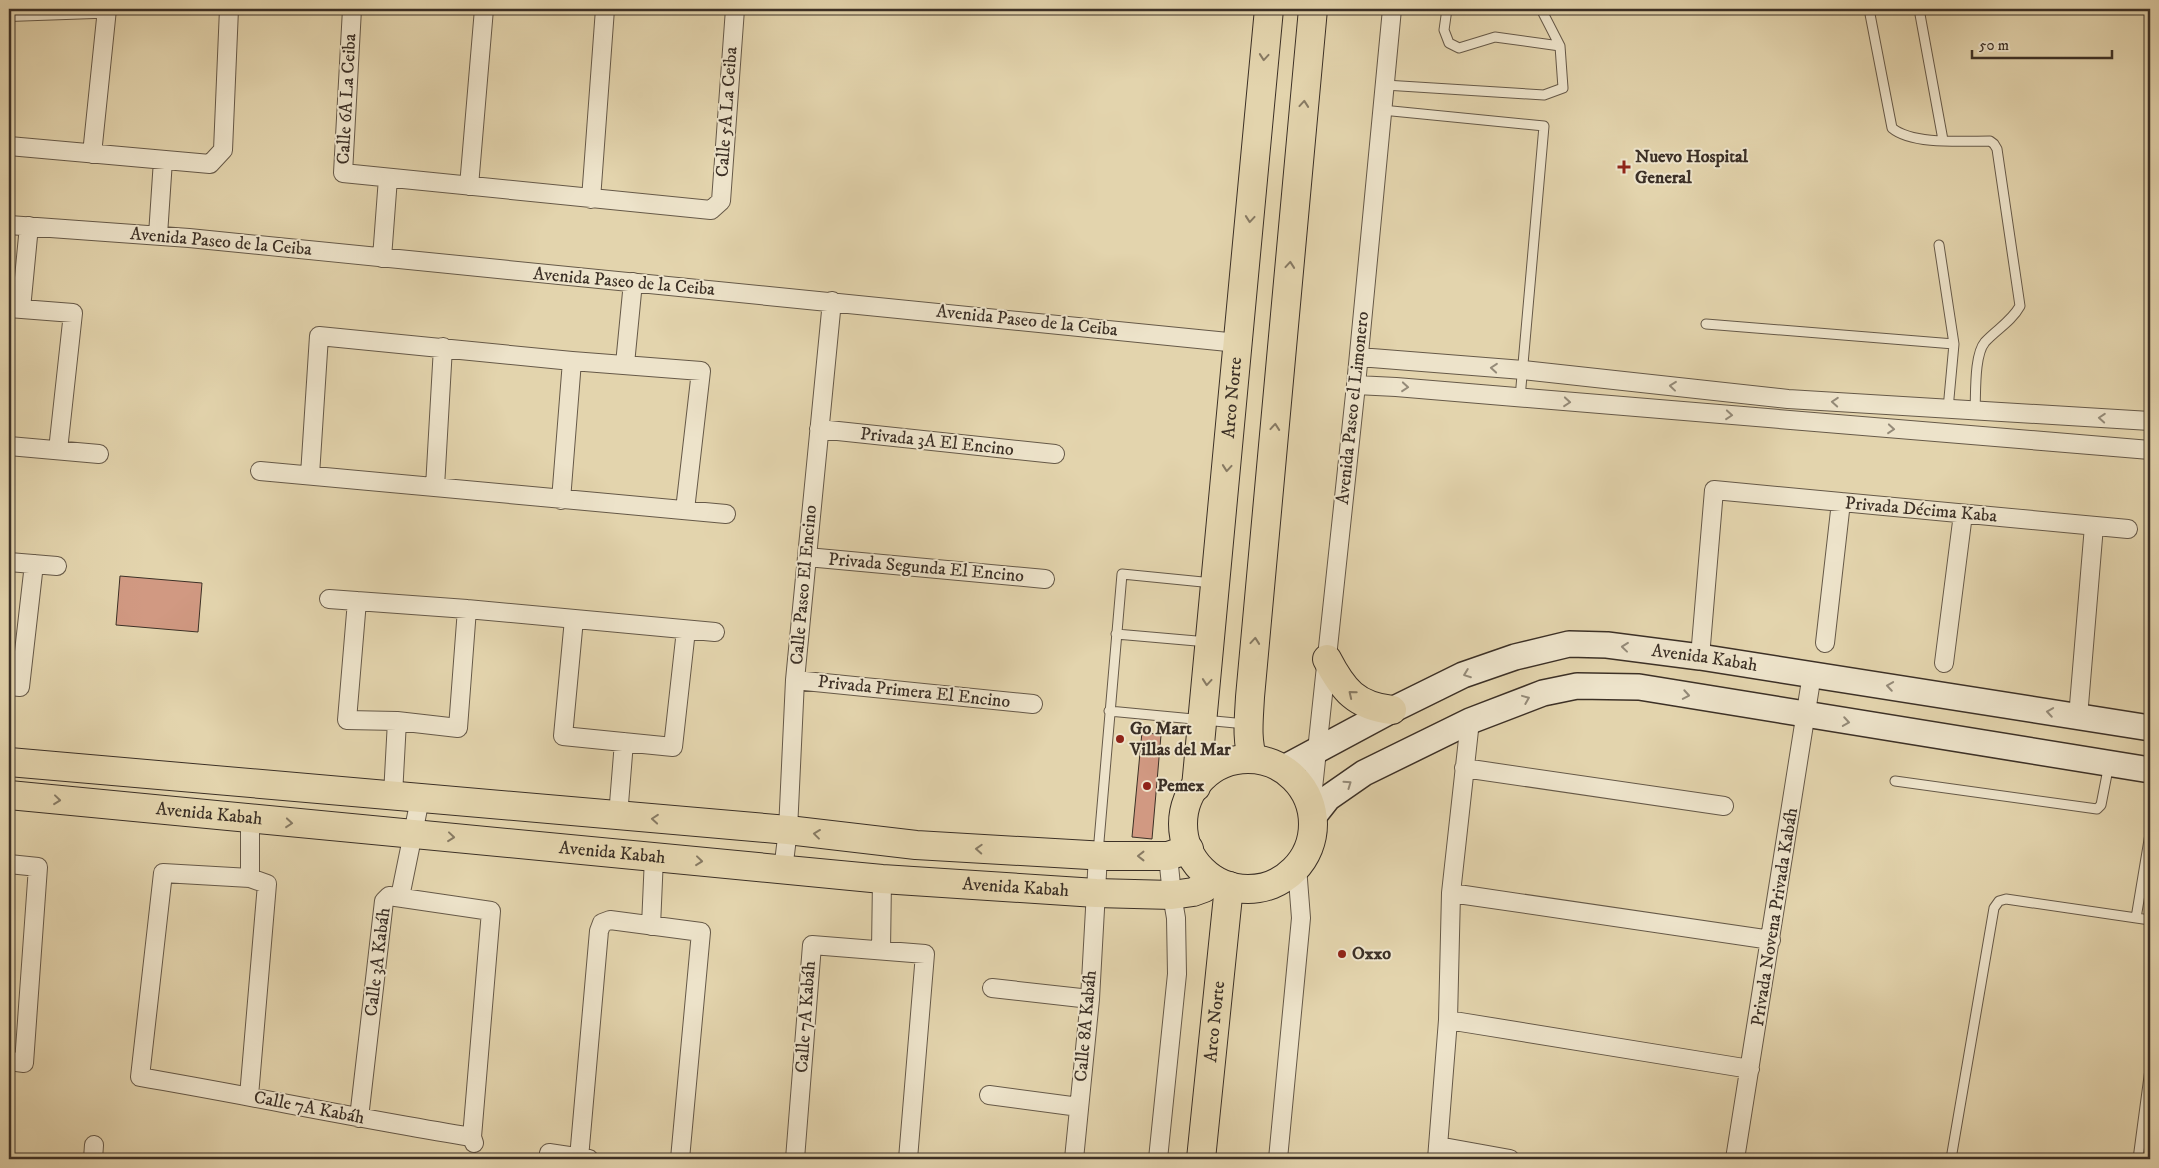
<svg xmlns="http://www.w3.org/2000/svg" width="2159" height="1168" viewBox="0 0 2159 1168" font-family="'IM FELL DW Pica',serif">
  <rect width="100%" height="100%" fill="#e3d4ad"/>
  <filter id="stains"><feTurbulence type="fractalNoise" baseFrequency=".004" numOctaves="4"/><feColorMatrix values="0 0 0 0 .2 0 0 0 0 .09 0 0 0 0 .02 0 0 0 .5 -.17"/></filter>
  <radialGradient id="worn" r=".72"><stop offset=".6" stop-color="#630" stop-opacity="0"/><stop offset="1" stop-color="#630" stop-opacity=".3"/></radialGradient>
  <!-- building -->
  <path fill="#d19982" stroke="#3c3026" d="M120 576 202 583 198 632 116 625Z
    M1142 732 1161 735 1152 839 1132 837Z"/>
  <g fill="none" stroke-linecap="round" stroke-linejoin="round">
    <defs>
      <path id="service" d="M1447 9 1444 30 1449 43 1459 48 1495 37 1560 46
        M1869 9 1892 128C1912 145 1964 141 1990 141L1994 144 1997 149 2020 306C2011 322 1997 329 1985 342 1974 355 1976 393 1975 410
        M1919 9 1943 140
        M1385 85 1544 95 1563 88 1560 46 1541 9
        M1382 110 1544 126 1520 398
        M1939 245 1954 344 1948 409
        M1706 324 1954 344
        M1116 634 1208 642
        M1109 711 1246 724
        M1895 781 2097 809 2101 805 2109 764
        M1098 853 1122 574 1213 583
        M2136 918 2150 834
        M1951 1159 1994 908 1999 901 2006 899 2150 920
        M2138 1159 2150 1069"/>
      <path id="minor" d="M352 9 343 173 711 210 721 201 735 9
        M9 12 94 9
        M9 146 210 164 223 150 229 9
        M92 154 107 9
        M469 186 484 9
        M591 199 605 9
        M9 225 189 238 1238 343
        M158 235 163 160
        M382 258 388 178
        M9 308 73 313 58 450
        M21 309 29 226
        M1359 357 1523 370 1788 399 2150 421
        M625 364 633 282
        M1356 385 1396 387 2150 450
        M819 429 1055 454
        M9 446 99 454
        M260 471 726 514
        M310 475 319 336 572 361 701 371 685 510
        M435 487 443 347
        M561 500 572 361
        M807 557 1045 579
        M9 562 57 566
        M329 599 467 609 715 632
        M357 601 347 720 397 721 458 728 467 609
        M574 619 563 736 673 747 686 630
        M1825 643 1841 502
        M1700 657 1714 490 2128 529
        M1944 663 1963 514
        M795 680 1033 704
        M9 686 20 687 34 564
        M2078 717 2094 526
        M1464 768 1724 806
        M393 795 397 721
        M1311 807 1356 385 1392 9
        M618 816 624 742
        M250 819V878
        M9 864 38 867 24 1063 9 1061
        M783 870 788 830 795 680 832 301
        M1451 893 1771 940
        M400 897 420 799
        M651 926 654 857
        M881 950 882 879
        M992 988 1090 999
        M1448 1020 1750 1069
        M989 1095 1079 1107
        M249 1096 267 884 250 878 163 873 140 1077C251 1096 361 1119 472 1137L474 1143
        M359 1118 384 901 389 896 491 911 472 1137
        M1438 1146 1510 1159
        M549 1153 589 1159
        M579 1158 599 931 602 923 610 920 701 932 680 1159
        M93 1159 94 1145
        M795 1159 812 945 925 954 908 1159
        M1074 1159 1090 999 1098 855
        M1158 1159 1177 974 1176 918 1172 895 1168 856
        M1278 1159 1301 918 1297 867
        M1437 1159 1448 1020 1451 893 1470 721
        M1735 1159 1812 674"/>
      <g id="secondary">
        <path id="s1" d="M1282 769 1392 710 1463 675 1515 657 1569 644 1607 645 1700 657 2150 728"/>
        <path d="M1313 817 1328 798 1364 773 1470 721 1543 693 1577 686 1639 687 2150 770"/>
      </g>
      <g id="primary">
        <path d="M1327 659C1343 690 1356 706 1392 710"/>
        <path d="M1253 759C1246 740 1249 718 1250 697L1313 9"/>
        <circle cx="1248" cy="824" r="65"/>
        <path d="M9 762 788 830 916 845 1106 856H1168L1189 849"/>
        <path id="s2" d="M1196 787 1269 9"/>
        <path id="s3" d="M9 795 882 879 1096 893 1172 895 1193 892 1204 888 1214 880"/>
        <path id="s4" d="M1201 1159 1229 886"/>
      </g>
    </defs>
    <!-- service casing -->
    <use href="#service" stroke="#665948" stroke-width="11"/>
    <!-- minor casing -->
    <use href="#minor" stroke="#665948" stroke-width="20"/>
    <!-- secondary casing -->
    <use href="#secondary" stroke="#3c3026" stroke-width="28"/>
    <!-- primary casing -->
    <use href="#primary" stroke="#3c3026" stroke-width="30"/>
    <!-- service -->
    <use href="#service" stroke="#ede3ca" stroke-width="9"/>
    <!-- minor -->
    <use href="#minor" stroke="#ede3ca" stroke-width="18"/>
    <!-- secondary -->
    <use href="#secondary" stroke="#ede3ca" stroke-width="25"/>
    <!-- primary -->
    <use href="#primary" stroke="#e3d4ad" stroke-width="28"/>
  </g>
  <!-- one-way arrows -->
  <defs><path id="oneway-chevron" d="M-2-3.5L2.5 0L-2 3.5" fill="none" stroke-width="1.6" stroke-linecap="round" stroke-linejoin="round" transform="scale(1.25)"/></defs>
  <g stroke="#877a63">
    <use href="#oneway-chevron" transform="translate(1264 57) rotate(95)"/>
    <use href="#oneway-chevron" transform="translate(1304 104) rotate(-85)"/>
    <use href="#oneway-chevron" transform="translate(1250 219) rotate(95)"/>
    <use href="#oneway-chevron" transform="translate(1290 265) rotate(-85)"/>
    <use href="#oneway-chevron" transform="translate(1275 427) rotate(-85)"/>
    <use href="#oneway-chevron" transform="translate(1227 468) rotate(95)"/>
    <use href="#oneway-chevron" transform="translate(1255 641) rotate(-85)"/>
    <use href="#oneway-chevron" transform="translate(1207 682) rotate(95)"/>
    <use href="#oneway-chevron" transform="translate(1352 694) rotate(-141)"/>
    <use href="#oneway-chevron" transform="translate(57 800) rotate(6)"/>
    <use href="#oneway-chevron" transform="translate(655 819) rotate(-175)"/>
    <use href="#oneway-chevron" transform="translate(289 823) rotate(5)"/>
    <use href="#oneway-chevron" transform="translate(817 834) rotate(-173)"/>
    <use href="#oneway-chevron" transform="translate(451 837) rotate(6)"/>
    <use href="#oneway-chevron" transform="translate(979 849) rotate(-177)"/>
    <use href="#oneway-chevron" transform="translate(1141 856) rotate(180)"/>
    <use href="#oneway-chevron" transform="translate(699 861) rotate(6)"/>
  </g>
  <g stroke="#948a78">
    <use href="#oneway-chevron" transform="translate(1494 368) rotate(-175)"/>
    <use href="#oneway-chevron" transform="translate(1673 386) rotate(-174)"/>
    <use href="#oneway-chevron" transform="translate(1405 387) rotate(5)"/>
    <use href="#oneway-chevron" transform="translate(1567 402) rotate(5)"/>
    <use href="#oneway-chevron" transform="translate(1835 402) rotate(-176)"/>
    <use href="#oneway-chevron" transform="translate(1729 415) rotate(5)"/>
    <use href="#oneway-chevron" transform="translate(2102 418) rotate(-176)"/>
    <use href="#oneway-chevron" transform="translate(1891 429) rotate(5)"/>
    <use href="#oneway-chevron" transform="translate(1625 647) rotate(-174)"/>
    <use href="#oneway-chevron" transform="translate(1467 674) rotate(159)"/>
    <use href="#oneway-chevron" transform="translate(1890 686) rotate(-171)"/>
    <use href="#oneway-chevron" transform="translate(1686 695) rotate(10)"/>
    <use href="#oneway-chevron" transform="translate(1526 699) rotate(-22)"/>
    <use href="#oneway-chevron" transform="translate(2050 712) rotate(-171)"/>
    <use href="#oneway-chevron" transform="translate(1846 722) rotate(9)"/>
    <use href="#oneway-chevron" transform="translate(1348 784) rotate(-35)"/>
  </g>
  <!-- markers -->
  <g fill="#8f2418" stroke="#ede3ca" stroke-width="2">
    <path d="M1621.5 159.5h5v5h5v5h-5v5h-5v-5h-5v-5h5z"/>
    <circle cx="1120" cy="739" r="5"/>
    <circle cx="1147" cy="786" r="5"/>
    <circle cx="1342" cy="954" r="5"/>
  </g>
  <g text-anchor="middle" dominant-baseline="central" stroke-width="4" stroke-linejoin="round" paint-order="stroke">
    <!-- street labels -->
    <g font-size="18" fill="#3c3026" stroke="#ede3ca">
      <text transform="translate(347 99) rotate(-87)">Calle 6A La Ceiba</text>
      <text transform="translate(727 112) rotate(-86)">Calle 5A La Ceiba</text>
      <text transform="translate(221 242) rotate(5)">Avenida Paseo de la Ceiba</text>
      <text transform="translate(624 282) rotate(5)">Avenida Paseo de la Ceiba</text>
      <text transform="translate(1027 321) rotate(6)">Avenida Paseo de la Ceiba</text>
      <text stroke="none"><textPath href="#s2" startOffset="391">Arco Norte</textPath></text>
      <text transform="translate(1353 408) rotate(-84)">Avenida Paseo el Limonero</text>
      <text transform="translate(937 442) rotate(6)">Privada 3A El Encino</text>
      <text transform="translate(1921 510) rotate(5)">Privada Décima Kaba</text>
      <text transform="translate(926 568) rotate(5)">Privada Segunda El Encino</text>
      <text transform="translate(804 585) rotate(-85)">Calle Paseo El Encino</text>
      <text stroke="none"><textPath href="#s1" startOffset="451">Avenida Kabah</textPath></text>
      <text transform="translate(914 692) rotate(6)">Privada Primera El Encino</text>
      <text stroke="none"><textPath href="#s3" startOffset="201">Avenida Kabah</textPath></text>
      <text stroke="none"><textPath href="#s3" startOffset="606">Avenida Kabah</textPath></text>
      <text stroke="none"><textPath href="#s3" startOffset="1011">Avenida Kabah</textPath></text>
      <text transform="translate(1775 917) rotate(-81)">Privada Novena Privada Kabáh</text>
      <text transform="translate(378 962) rotate(-83)">Calle 3A Kabáh</text>
      <text transform="translate(806 1017) rotate(-86)">Calle 7A Kabáh</text>
      <text stroke="none"><textPath href="#s4" startOffset="138">Arco Norte</textPath></text>
      <text transform="translate(1086 1026) rotate(-85)">Calle 8A Kabáh</text>
      <text transform="translate(309 1108) rotate(11)">Calle 7A Kabáh</text>
    </g>
    <!-- poi labels -->
    <g font-size="18" font-weight="bold" fill="#3c3026" stroke="#ede3ca" text-anchor="start">
      <text x="1635" y="157">Nuevo Hospital<tspan x="1635" dy="21">General</tspan></text>
      <text x="1130" y="729">Go Mart<tspan x="1130" dy="21">Villas del Mar</tspan></text>
      <text x="1157" y="786">Pemex</text>
      <text x="1352" y="954">Oxxo</text>
    </g>
  </g>
  <!-- margin -->
  <rect width="2159" height="1168" fill="none" stroke="#e3d4ad" stroke-width="30"/>
  <rect x="10" y="10" width="2139" height="1148" fill="none" stroke="#3c3026" stroke-width="2.5"/>
  <rect x="15" y="15" width="2129" height="1138" fill="none" stroke="#3c3026"/>
  <!-- scale -->
  <path d="M1972 50v8h140v-8" fill="none" stroke="#3c3026" stroke-width="2.5"/>
  <text x="1979" y="50" font-size="15" fill="#3c3026" stroke="#ede3ca" stroke-width="4" paint-order="stroke">50 m</text>
  <rect width="100%" height="100%" filter="url(#stains)"/>
  <rect width="100%" height="100%" fill="url(#worn)"/>
</svg>
